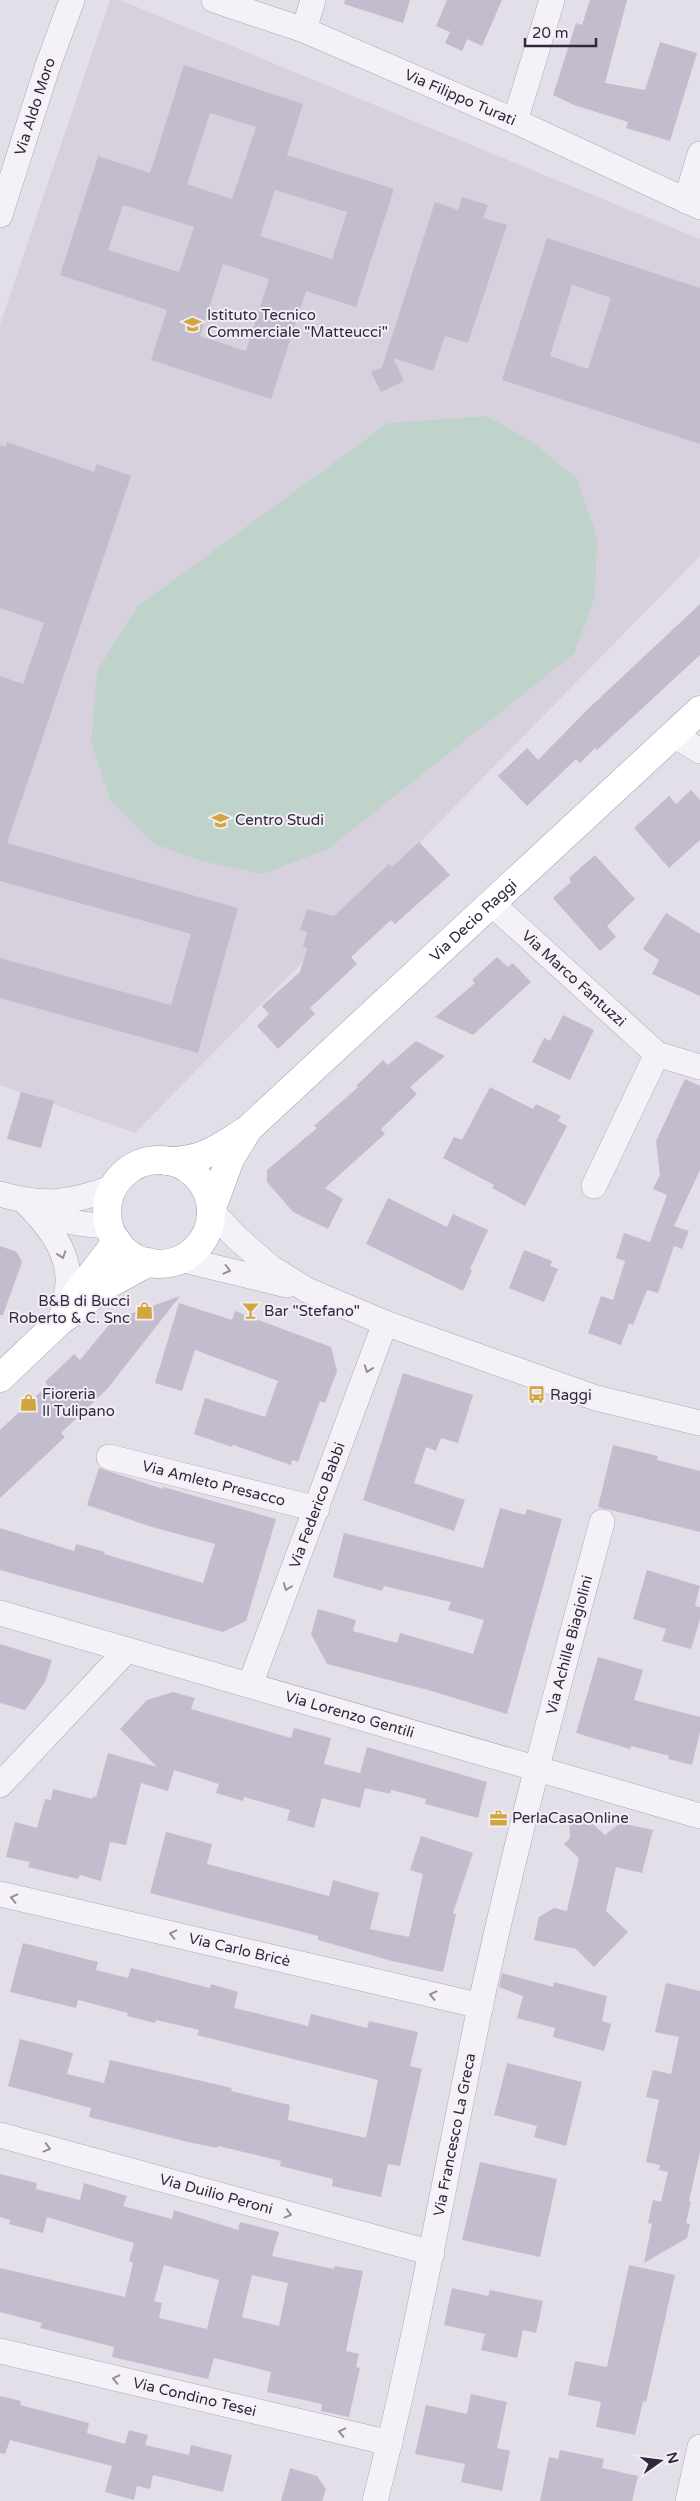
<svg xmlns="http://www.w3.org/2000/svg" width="700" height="2501" viewBox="0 0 700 2501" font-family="'Varela Round',sans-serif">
  <rect width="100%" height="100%" fill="#e3dfe9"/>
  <!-- built -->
  <path fill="#d7d1de" d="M110 0H120L700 239V556L135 1133 0 1085V324Z"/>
  <!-- green -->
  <path fill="#c0d3cb" d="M487 416 535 444 577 479 597 537 595 596 574 654 328 849 263 874 205 862 154 844 110 800 91 742 97 671 138 606 388 423Z"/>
  <!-- building -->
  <path fill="#c3bccc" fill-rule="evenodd" d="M345 0H410L403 23 344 4Z
    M447 0H502L482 46 467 39 462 51 445 43 450 32 436 26Z
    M590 0H627L605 83 645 90 660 42 697 53 670 141 626 128 628 122 574 105 553 95 576 23 582 25Z
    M184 65 303 104 287 155 394 189 356 307 306 291 271 399 151 360 167 310 60 275 98 156 150 173ZM210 113 256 127 232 199 187 184ZM275 190 347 212 332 259 260 236ZM123 205 194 227 179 272 108 250ZM223 264 269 279 246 351 200 336Z
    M462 197 488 205 483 218 507 225 468 343 445 336 433 371 393 358 404 381 381 392 371 372 382 367 435 202 458 210Z
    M547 238 700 288V444L502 380ZM572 285 611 298 588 369 550 356Z
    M7 442 94 472 97 464 131 476 7 843 238 908 198 1053 0 998V958L171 1005 191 934 0 881V676L23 684 44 623 0 608V445L6 447Z
    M700 604V655L597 750 595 748 580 763 576 759 527 806 498 776 527 748 538 760 588 709Z
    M691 790 700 800V840L669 868 634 828 669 796 676 804Z
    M419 842 450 875 395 924 391 920 351 957 357 964 310 1008 315 1014 278 1049 257 1026 269 1014 262 1006 300 972 307 948 303 947 307 932 300 930 307 909 334 916 389 864 392 867Z
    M595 855 635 899 607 926 616 937 600 951 553 898 571 882 569 878Z
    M666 913 700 934V996L652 974 659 960 643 949Z
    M497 957 508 967 513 963 531 982 473 1035 435 1017 475 983 472 980Z
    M563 1015 594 1030 570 1080 532 1062 544 1038 550 1041Z
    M416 1041 445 1056 410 1087 417 1094 381 1129 385 1134 325 1188 343 1199 328 1229 293 1212 267 1182V1170L317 1128 314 1126 358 1087 356 1086 383 1060 388 1065Z
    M685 1079 700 1086V1170L674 1226 689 1231 682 1249 674 1246 658 1293 647 1290 633 1325 629 1323 621 1345 588 1333 601 1296 613 1300 625 1261 616 1258 624 1233 650 1242 667 1195 653 1189 660 1175 656 1141Z
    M490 1087 533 1109 536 1104 561 1116 558 1121 567 1126 525 1206 492 1188 494 1185 443 1158 454 1137 462 1140Z
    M21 1092 54 1101 41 1148 7 1139Z
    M388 1198 447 1227 453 1214 488 1230 470 1269 472 1271 463 1291 366 1244Z
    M0 1246 17 1252 22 1262 3 1315H0Z
    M524 1250 552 1261 550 1266 558 1269 544 1302 509 1288Z
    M180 1296 108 1388 61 1433 65 1437 0 1498V1430L48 1385 45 1382 74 1354 80 1360 113 1320Z
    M179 1303 232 1320 235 1311 331 1347 337 1371 325 1403 320 1401 298 1462 292 1460 291 1465 233 1445 232 1447 194 1434 205 1398 265 1417 278 1381 195 1350 182 1391 155 1383Z
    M403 1373 473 1395 458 1443 441 1438 436 1451 426 1447 414 1483 465 1500 454 1531 363 1500Z
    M613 1445 658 1456 657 1460 700 1471V1532L598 1507Z
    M99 1468 163 1489V1487L276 1519 246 1621 223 1632 0 1570V1528L74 1551 76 1544 105 1552 104 1554 203 1583 215 1544 152 1527 87 1505Z
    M500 1508 525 1515 527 1509 562 1519 507 1714 428 1690 327 1664 311 1634 318 1609 356 1620 353 1631 397 1643 400 1633 473 1654 484 1620 448 1610 451 1602 384 1586 382 1591 333 1577 344 1533 483 1568Z
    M647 1570 700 1586 695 1606 700 1607V1619L691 1649 662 1641 666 1629 633 1619Z
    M0 1644 52 1660 45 1682 25 1710 0 1703Z
    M598 1657 643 1670 634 1700 700 1717V1732L692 1765 668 1759 669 1756 631 1746 630 1749 576 1733Z
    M173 1692 195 1698 191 1709 291 1738 294 1728 331 1738 324 1764 360 1773 367 1747 487 1782 478 1818 425 1804 426 1799 391 1790 390 1794 365 1788 360 1808 322 1798 314 1828 287 1820 290 1810 244 1797 243 1801 216 1793 219 1784 174 1770 168 1791 141 1783 126 1845 110 1842 101 1881 80 1875 78 1879 28 1867 30 1862 6 1857 15 1822 37 1828 45 1799 51 1800 53 1789 93 1799V1796L96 1797 108 1753 157 1767 120 1729 147 1700Z
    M587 1819 605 1835 620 1823 653 1830 642 1873 616 1867 606 1911 628 1932 594 1967 576 1949 534 1940 539 1917 554 1908 567 1911 579 1858 564 1844 570 1838 569 1821 583 1824Z
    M166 1832 212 1844 207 1864 329 1896 333 1880 379 1893 370 1929 409 1937 423 1874 410 1870 421 1836 473 1853 453 1913 456 1914 443 1972 392 1961 318 1940V1936L150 1893Z
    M23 1943 98 1962 96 1970 128 1978 131 1968 210 1988 211 1984 238 1992 234 2008 308 2026 311 2014 367 2028 369 2021 418 2032 410 2066 422 2069 419 2082 400 2166 388 2164 381 2197 332 2186 333 2179 280 2166 281 2161 218 2146 217 2148 188 2142 89 2117 91 2108 8 2086 20 2039 73 2053 67 2074 104 2083 110 2060 232 2088 231 2091 290 2105 288 2120 366 2138 378 2080 197 2035 199 2030 156 2020 155 2023 127 2016 128 2013 78 2000 76 2008 10 1992Z
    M502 1973 553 1987 554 1982 607 1996 602 2021 611 2024 604 2051 553 2037 555 2028 517 2018 523 1996 499 1987Z
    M666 1983 700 1991V2152L689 2201H691L686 2223 690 2224 687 2238 644 2263 652 2224 648 2223 653 2200 661 2202 668 2172 659 2170 660 2165 646 2162 659 2100 646 2097 653 2070 671 2074 679 2037 655 2032Z
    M507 2063 582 2082 566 2146 534 2137 537 2126 494 2115Z
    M480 2162 557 2179 540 2257 462 2240Z
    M0 2174 37 2183 36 2189 80 2200 84 2183 127 2196 123 2206 172 2219 174 2210 238 2230 240 2222 279 2232 272 2256 334 2269 335 2266 363 2271 346 2351 359 2354 356 2367 360 2368 349 2417 321 2411 322 2404 267 2392 271 2372 214 2358 208 2379 112 2357 114 2347 40 2328 42 2323 0 2312V2268L125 2297 133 2263 129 2261 134 2243 47 2217 43 2233 9 2224 10 2220 0 2217ZM164 2265 219 2280 207 2329 159 2318 162 2303 154 2301ZM252 2275 288 2283 279 2326 242 2317Z
    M629 2265 675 2275 646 2402 643 2401 635 2435 596 2427 601 2402 568 2395 575 2361 607 2367Z
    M452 2288 488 2296 490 2290 543 2301 536 2333 523 2330 517 2358 481 2350 485 2334 444 2325Z
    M471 2394 507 2402 497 2448 510 2451 502 2491 461 2482 465 2464 415 2454 426 2405 467 2414Z
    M0 2396 21 2401 20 2405 89 2423 87 2433 125 2444 129 2430 148 2435 145 2445 189 2455 191 2445 232 2455 223 2492 153 2475 150 2489 137 2486 134 2500 105 2492 112 2466 10 2440 5 2454 0 2453Z
    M560 2450 604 2459 602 2468 638 2476 632 2501H540L549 2457 558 2459Z
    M290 2468 317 2476 326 2489 322 2501H281Z"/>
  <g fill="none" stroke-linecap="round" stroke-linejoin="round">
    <defs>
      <g id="minor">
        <path id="s1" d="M214 0 304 30 515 121 700 207"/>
        <path d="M304 30 313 0"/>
        <path d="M515 121 552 0"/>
        <path d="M686 201 700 154"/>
        <path id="s2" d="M0 215 47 68 72 0"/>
        <path d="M674 735 700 751"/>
        <path id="s3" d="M491 903 657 1054 700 1067"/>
        <path d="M594 1186 657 1054"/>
        <path d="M0 1194C43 1207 72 1203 114 1187"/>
        <path d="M25 1202C46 1222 70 1252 68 1284 67 1294 64 1305 62 1315"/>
        <path d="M35 1208C60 1222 82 1225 109 1226"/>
        <path d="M211 1211 237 1238 270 1267 307 1290 385 1323 596 1398 700 1423"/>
        <path d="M180 1259 287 1285"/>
        <path id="s4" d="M109 1457 317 1509"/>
        <path id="s5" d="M0 1613 700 1816"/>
        <path id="s6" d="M250 1685 385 1323"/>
        <path d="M0 1785 127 1650"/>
        <path id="s7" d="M0 1894 481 2006"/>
        <path id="s8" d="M0 2135 432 2253"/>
        <path id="s9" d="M0 2351 390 2443"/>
        <path id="s10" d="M375 2501C417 2338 446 2172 480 2007 515 1844 559 1683 602 1522"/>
        <path d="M688 2501 700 2447"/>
      </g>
      <g id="major">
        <circle cx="159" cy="1212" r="52"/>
        <path id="s11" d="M168 1161C204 1161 218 1148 247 1130L700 710"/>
        <path d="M211 1211 230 1159 247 1131"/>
        <path d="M74 1297 117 1241"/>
        <path d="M0 1378 60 1321 79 1308 98 1290 149 1262"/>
      </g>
    </defs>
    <!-- minor casing -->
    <use href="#minor" stroke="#aea8b6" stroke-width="26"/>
    <!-- major casing -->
    <use href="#major" stroke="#a89eb5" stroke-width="29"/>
    <!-- minor -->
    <use href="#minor" stroke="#f4f2f7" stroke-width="25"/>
    <!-- major -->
    <use href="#major" stroke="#fff" stroke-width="28"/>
  </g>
  <!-- one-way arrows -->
  <defs><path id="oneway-chevron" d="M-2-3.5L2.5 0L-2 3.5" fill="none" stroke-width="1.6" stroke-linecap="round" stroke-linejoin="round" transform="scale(1.25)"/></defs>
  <g stroke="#948c9c">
    <use href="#oneway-chevron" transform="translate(62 1255) rotate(71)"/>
    <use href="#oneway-chevron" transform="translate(227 1270) rotate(14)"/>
    <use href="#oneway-chevron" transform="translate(368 1369) rotate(110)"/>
    <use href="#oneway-chevron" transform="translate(287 1587) rotate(111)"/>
    <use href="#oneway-chevron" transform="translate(14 1898) rotate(-167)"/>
    <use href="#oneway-chevron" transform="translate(173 1934) rotate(-167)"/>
    <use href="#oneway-chevron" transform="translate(433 1995) rotate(-167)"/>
    <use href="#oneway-chevron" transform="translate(47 2148) rotate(15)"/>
    <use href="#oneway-chevron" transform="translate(288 2214) rotate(15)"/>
    <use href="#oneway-chevron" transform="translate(116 2379) rotate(-167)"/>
    <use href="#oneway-chevron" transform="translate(342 2432) rotate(-167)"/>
  </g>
  <!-- icons -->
  <defs>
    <symbol id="school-bare" viewBox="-9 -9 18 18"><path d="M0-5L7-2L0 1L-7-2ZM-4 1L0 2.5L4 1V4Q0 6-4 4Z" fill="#d2a53f" stroke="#f2eef6" stroke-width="2.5" paint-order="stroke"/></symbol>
    <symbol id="shop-bare" viewBox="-9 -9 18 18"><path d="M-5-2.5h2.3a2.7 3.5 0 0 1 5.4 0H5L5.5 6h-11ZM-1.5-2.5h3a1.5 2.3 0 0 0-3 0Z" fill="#d2a53f" stroke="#f2eef6" stroke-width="2.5" paint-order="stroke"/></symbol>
    <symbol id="bar-bare" viewBox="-9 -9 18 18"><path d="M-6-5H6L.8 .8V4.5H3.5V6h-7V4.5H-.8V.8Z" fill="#d2a53f" stroke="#f2eef6" stroke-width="2.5" paint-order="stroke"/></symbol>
    <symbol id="bus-bare" viewBox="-9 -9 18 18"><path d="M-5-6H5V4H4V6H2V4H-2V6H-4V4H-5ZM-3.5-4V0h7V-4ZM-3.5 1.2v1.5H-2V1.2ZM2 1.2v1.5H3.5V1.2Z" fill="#d2a53f" stroke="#f2eef6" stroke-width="2.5" paint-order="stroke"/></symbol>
    <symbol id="office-bare" viewBox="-9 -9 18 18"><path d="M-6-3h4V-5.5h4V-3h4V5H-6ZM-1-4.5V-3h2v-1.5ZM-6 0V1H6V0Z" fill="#d2a53f" stroke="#f2eef6" stroke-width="2.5" paint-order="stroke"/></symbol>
  </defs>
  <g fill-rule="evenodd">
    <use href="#school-bare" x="180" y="312" width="25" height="25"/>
    <use href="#school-bare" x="208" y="808" width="25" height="25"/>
    <use href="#shop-bare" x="132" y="1298" width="25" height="25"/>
    <use href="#bar-bare" x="238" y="1298" width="25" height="25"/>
    <use href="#bus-bare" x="524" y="1382" width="25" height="25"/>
    <use href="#shop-bare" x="16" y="1390" width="25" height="25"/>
    <use href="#office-bare" x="486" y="1806" width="25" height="25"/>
  </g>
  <g text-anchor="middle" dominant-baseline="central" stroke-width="4" stroke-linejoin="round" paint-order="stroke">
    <!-- street labels -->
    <g font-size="15" fill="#332740" stroke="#f2eef6">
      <text stroke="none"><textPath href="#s1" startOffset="265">Via Filippo Turati</textPath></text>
      <text stroke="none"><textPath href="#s2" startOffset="114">Via Aldo Moro</textPath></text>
      <text stroke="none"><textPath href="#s11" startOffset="395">Via Decio Raggi</textPath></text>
      <text stroke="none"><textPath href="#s3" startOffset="112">Via Marco Fantuzzi</textPath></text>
      <text stroke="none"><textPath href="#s4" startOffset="108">Via Amleto Presacco</textPath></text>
      <text stroke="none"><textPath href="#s6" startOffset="192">Via Federico Babbi</textPath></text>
      <text stroke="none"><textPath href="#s10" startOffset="878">Via Achille Biagiolini</textPath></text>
      <text stroke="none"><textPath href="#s5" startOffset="364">Via Lorenzo Gentili</textPath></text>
      <text stroke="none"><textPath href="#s7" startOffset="246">Via Carlo Bricè</textPath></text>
      <text stroke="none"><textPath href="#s10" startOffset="375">Via Francesco La Greca</textPath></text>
      <text stroke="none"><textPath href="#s8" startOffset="224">Via Duilio Peroni</textPath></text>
      <text stroke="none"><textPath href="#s9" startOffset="200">Via Condino Tesei</textPath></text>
    </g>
    <!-- poi labels -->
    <g font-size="15" fill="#332740" stroke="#f2eef6" text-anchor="start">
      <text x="207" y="315">Istituto Tecnico<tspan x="207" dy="17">Commerciale "Matteucci"</tspan></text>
      <text x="235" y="820">Centro Studi</text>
      <text x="130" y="1301" text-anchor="end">B&amp;B di Bucci<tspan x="130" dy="17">Roberto &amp; C. Snc</tspan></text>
      <text x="264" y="1311">Bar "Stefano"</text>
      <text x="42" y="1394">Fioreria<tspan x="42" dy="17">Il Tulipano</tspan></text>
      <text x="550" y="1395">Raggi</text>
      <text x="512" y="1818">PerlaCasaOnline</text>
    </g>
  </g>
  <!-- north arrow -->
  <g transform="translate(660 2461) rotate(76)" stroke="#f2eef6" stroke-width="4" paint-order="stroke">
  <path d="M0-4L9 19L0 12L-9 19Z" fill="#332740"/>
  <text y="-8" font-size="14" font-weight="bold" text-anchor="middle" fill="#332740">N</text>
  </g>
  <!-- scale -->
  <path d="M525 38v8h71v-8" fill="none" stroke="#332740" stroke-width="2.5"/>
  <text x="532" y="38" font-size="15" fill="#332740" stroke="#f2eef6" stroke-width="4" paint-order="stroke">20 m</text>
</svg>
